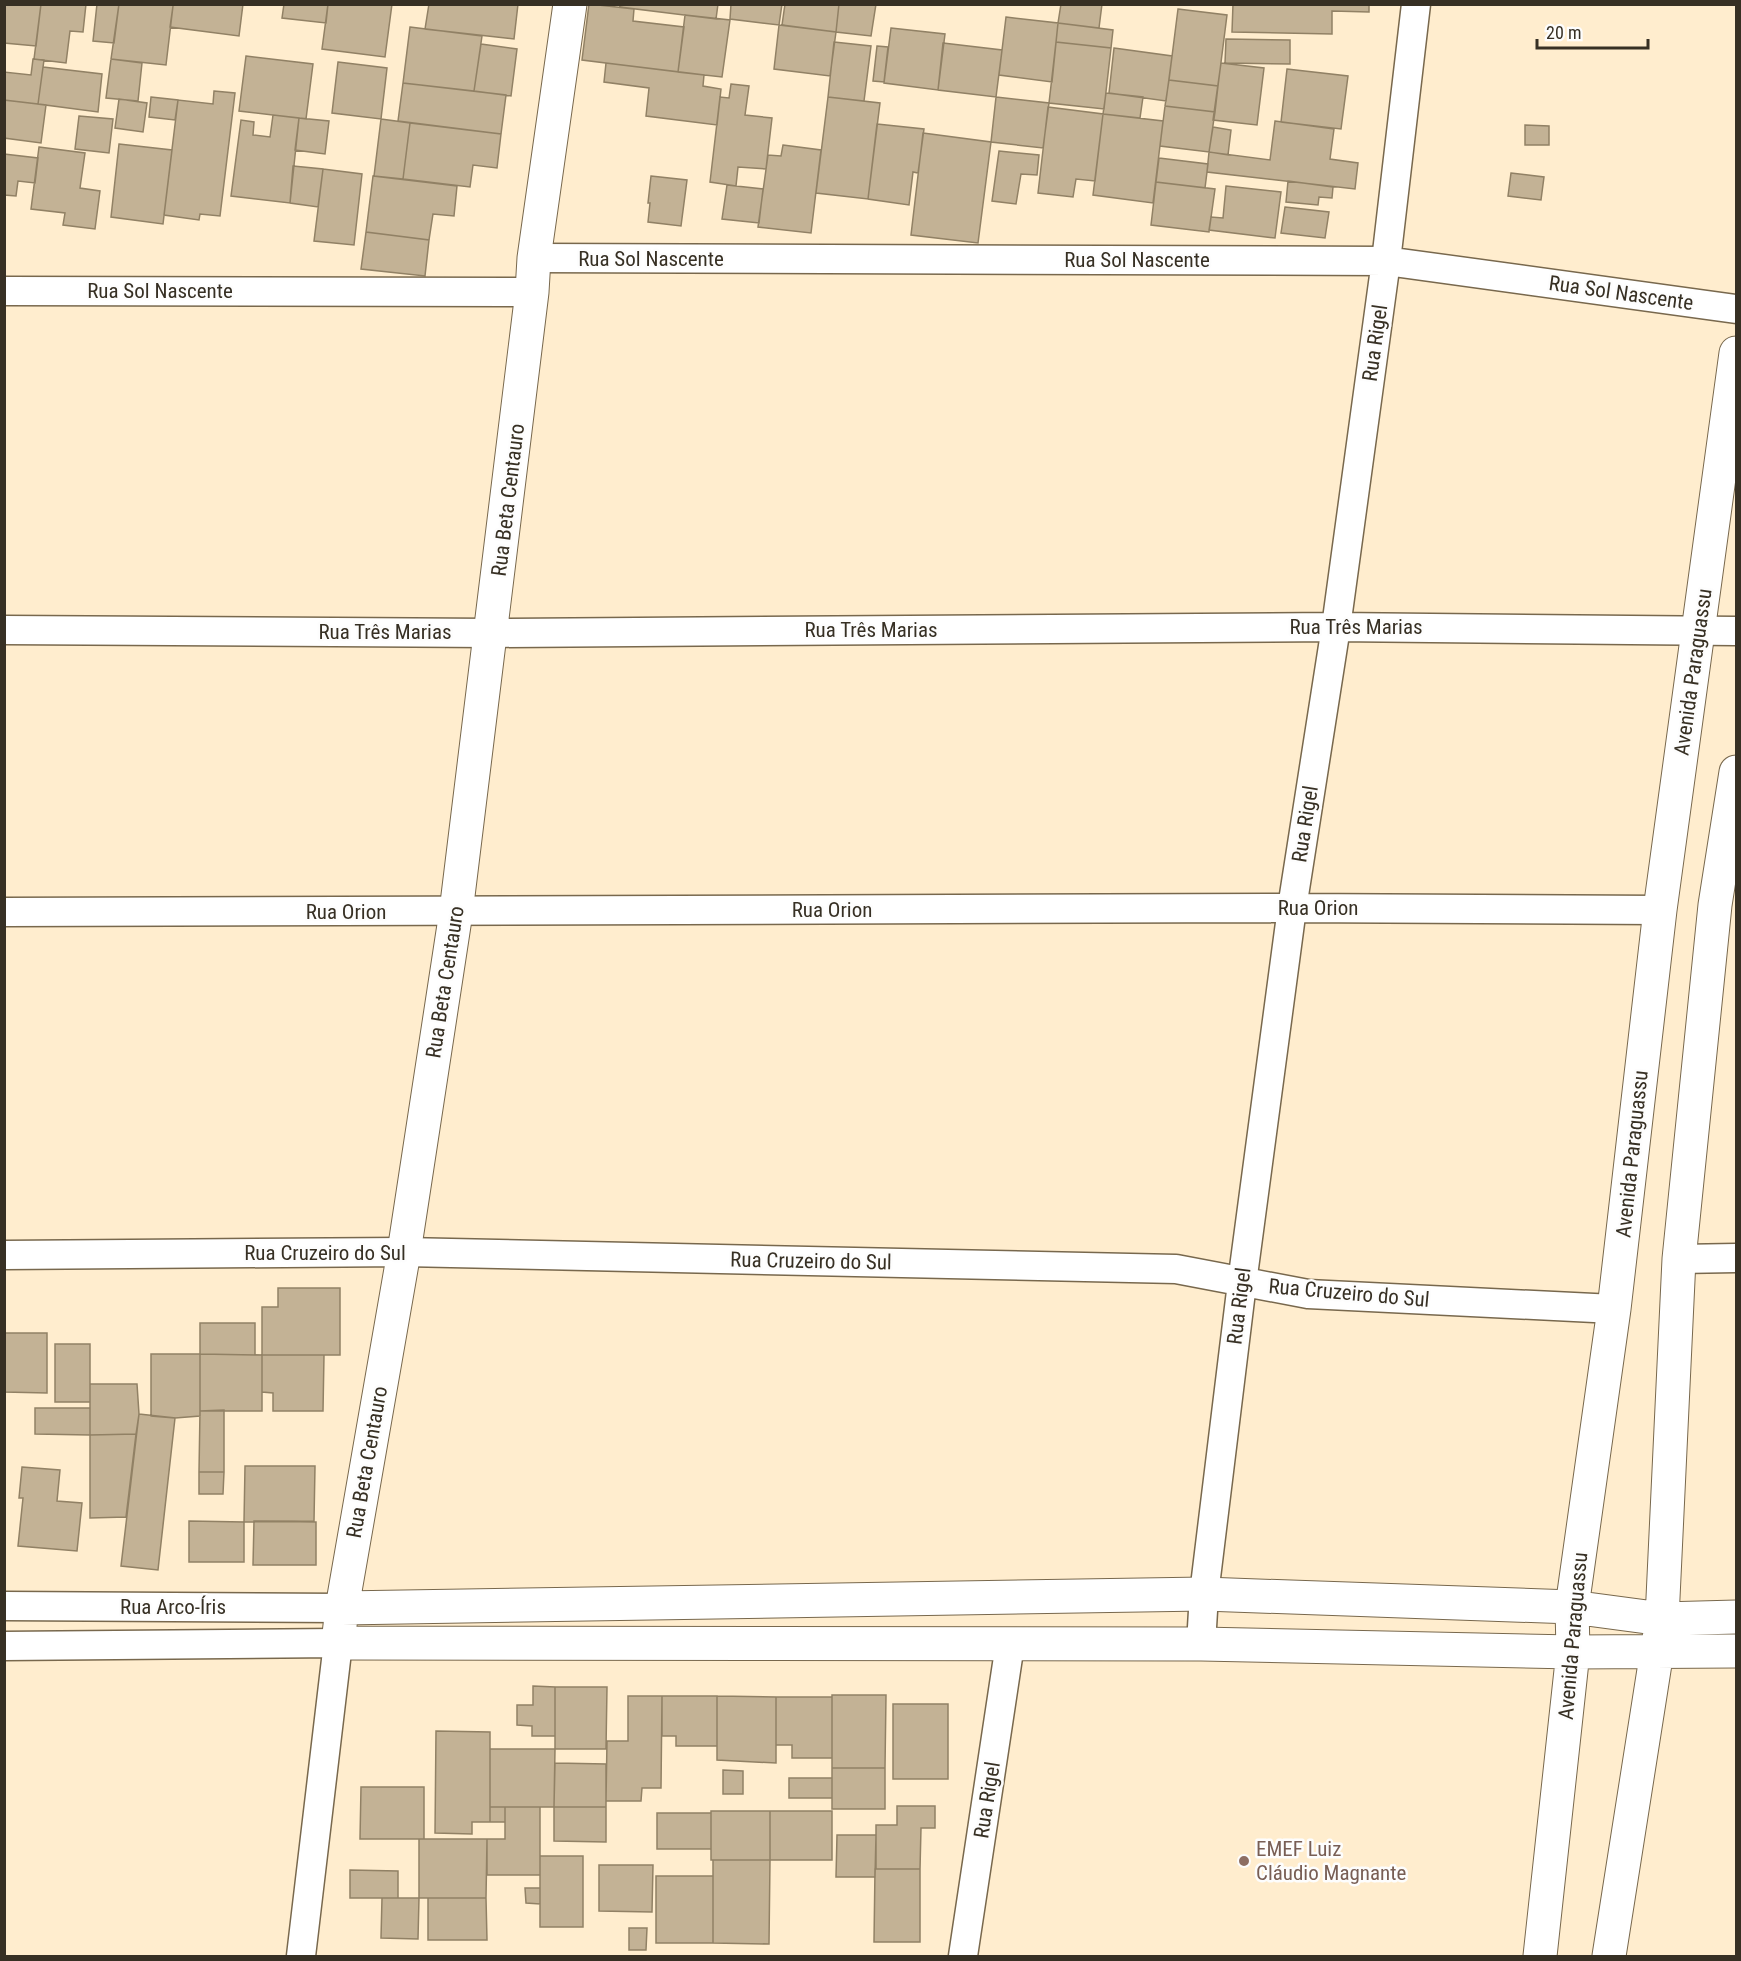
<svg xmlns="http://www.w3.org/2000/svg" width="1741" height="1961" viewBox="0 0 1741 1961" font-family="'Roboto Condensed',sans-serif">
  <rect width="100%" height="100%" fill="#ffedce"/>
  <!-- building -->
  <path fill="#c3b295" stroke="#918165" stroke-width="1.5" d="M4 4H41L36 46 4 43Z
    M41 4H86L83 32 70 31 66 63 34 59Z
    M97 4H119L114 43 93 41Z
    M119 4H172L173 6 166 65 111 59Z
    M172 4H243L239 36 170 27 173 6Z
    M284 4H328L326 23 282 18Z
    M328 4H392L385 57 322 49Z
    M429 4H518L514 39 425 29Z
    M589 4 634 9 633 21 684 27 678 72 582 60Z
    M621 4H718L716 19 620 7Z
    M731 4H782L779 25 730 19Z
    M785 4H839L836 32 782 25Z
    M839 4H876L871 36 836 32Z
    M1061 4H1102L1099 28 1058 23Z
    M1233 4H1369V12L1332 11V34L1232 32Z
    M1178 9 1227 15 1218 86 1169 80Z
    M685 15 730 20 722 77 678 72Z
    M1006 17 1058 23 1052 82 999 75Z
    M1058 23 1113 30 1111 48 1056 42Z
    M779 25 836 32 830 76 774 69Z
    M410 27 482 36 474 91 403 83Z
    M891 28 945 34 938 90 884 83Z
    M1226 39 1290 40V64L1225 63Z
    M834 42 871 46 864 101 828 97Z
    M1056 42 1111 48 1104 109 1049 103Z
    M943 43 1002 50 996 97 938 90Z
    M481 44 517 49 511 96 474 91Z
    M877 46 888 47 884 82 873 81Z
    M1114 48 1172 56 1166 101 1109 93Z
    M246 56 313 64 306 119 239 111Z
    M33 59 44 60 38 104 4 100V72L31 75Z
    M111 59 142 63 138 101 106 98Z
    M338 62 387 68 381 119 332 113Z
    M606 63 704 75 703 86 721 89 717 125 646 116 649 88 604 82Z
    M1221 63 1264 68 1257 125 1213 120Z
    M43 67 102 74 98 112 38 104Z
    M1287 69 1348 76 1341 129 1281 122Z
    M1169 80 1218 86 1215 112 1165 106Z
    M403 83 506 95 501 134 398 121Z
    M731 84 749 86 745 115 772 118 766 169 738 167 736 186 710 182 720 97 729 98Z
    M214 91 235 93 220 216 200 214 199 220 164 215 178 100 213 104Z
    M1106 93 1143 97 1140 118 1103 114Z
    M151 97 178 100 175 120 149 117Z
    M828 97 880 103 868 199 816 193Z
    M996 97 1049 103 1043 148 991 142Z
    M119 99 147 103 143 132 115 128Z
    M4 100 46 105 41 143 4 138Z
    M1165 106 1215 112 1209 152 1160 146Z
    M1048 107 1103 114 1095 181 1076 179 1073 197 1038 193Z
    M1103 114 1163 121 1153 203 1093 195Z
    M273 115 299 118 290 203 231 196 241 120 254 122 253 135 270 137Z
    M79 116 113 119 109 153 75 149Z
    M299 118 329 121 325 154 295 150Z
    M381 119 410 123 403 179 374 176Z
    M1275 121 1334 129 1330 159 1358 163 1355 189 1207 172 1209 152 1270 160Z
    M410 123 501 134 497 168 473 165 470 187 403 179Z
    M877 124 924 129 918 173 913 172 909 205 868 199Z
    M1525 125 1549 126V145H1525Z
    M1213 127 1231 130 1228 155 1209 152Z
    M923 133 991 142 978 243 911 235Z
    M119 144 172 150 163 224 111 217Z
    M783 145 821 150 811 233 758 227 768 155 781 156Z
    M39 147 85 153 80 188 100 191 95 229 63 225 65 213 31 209Z
    M999 151 1039 155 1037 175 1021 174 1016 204 992 201Z
    M4 154 38 158 35 183 18 181 16 196 4 195Z
    M1159 158 1208 164 1205 188 1156 182Z
    M293 166 323 169 318 207 290 203Z
    M323 169 362 174 354 245 314 241Z
    M1511 173 1544 177 1541 200 1508 196Z
    M373 176 457 186 454 216 433 214 429 240 366 232Z
    M651 176 687 180 681 226 648 222 650 203H648Z
    M1288 181 1333 187 1332 198 1319 197 1318 205 1286 202Z
    M1156 182 1215 189 1209 232 1151 225Z
    M727 185 763 189 759 223 722 219Z
    M1226 186 1281 192 1275 238 1209 230 1211 217 1223 218Z
    M1285 207 1329 212 1325 238 1281 233Z
    M366 232 429 240 425 276 361 269Z
    M278 1288H340V1355H262V1307H278Z
    M200 1323H255V1355L200 1354Z
    M4 1333H47V1393L4 1392Z
    M55 1344H90V1402H55Z
    M151 1354H200V1416L175 1418 151 1416Z
    M200 1354 262 1355V1411H200Z
    M262 1355H324L323 1411H273V1393L262 1392Z
    M90 1384H137L139 1414 136 1434 90 1435Z
    M35 1408H90V1435L35 1434Z
    M224 1410V1472H199L200 1411Z
    M139 1414 175 1418 158 1570 121 1566Z
    M136 1434 126 1517 90 1518V1435Z
    M245 1466H315L314 1521 244 1522Z
    M22 1467 60 1470 57 1501 82 1503 77 1551 18 1546 23 1498H19Z
    M199 1472H224L223 1494H199Z
    M189 1521 244 1522V1562H189Z
    M254 1521 316 1522V1565H253Z
    M533 1686 555 1687V1736H532V1726L517 1725V1705H533Z
    M555 1687H607L606 1749H555Z
    M832 1695H886L885 1768H832Z
    M628 1696H662L661 1788H642L641 1801H606L607 1741H628Z
    M662 1696H717V1746H676V1736H662Z
    M717 1696 776 1697V1763L717 1760Z
    M776 1697H832V1758H792V1745H776Z
    M893 1704H948V1779H893Z
    M436 1731 490 1732V1822H472V1834L435 1833Z
    M490 1749H555L554 1807H490Z
    M555 1763 606 1764V1807H554Z
    M832 1768H885V1809H832Z
    M723 1770 743 1771V1794H723Z
    M789 1778H832V1798H789Z
    M361 1787H424V1839H360Z
    M897 1806H935V1828H921L920 1869H876V1825H897Z
    M490 1807H505V1822H490Z
    M505 1807H540V1875H487V1839H505Z
    M554 1807H606V1842L554 1841Z
    M711 1811H770V1860H711Z
    M770 1811H832V1860H770Z
    M657 1813H711V1849H657Z
    M837 1835H876L875 1877H836Z
    M419 1839H487L486 1898H419Z
    M540 1856H583V1927H540Z
    M713 1860H770L769 1944 713 1943Z
    M599 1865H653L652 1912 599 1911Z
    M875 1869H920V1942H874Z
    M350 1870 398 1871V1898H350Z
    M656 1876H713V1943H656Z
    M525 1888H540V1904L526 1903Z
    M382 1898H419L418 1939 381 1938Z
    M428 1898H486L487 1940H428Z
    M629 1928H647L646 1950H629Z"/>
  <g fill="none" stroke-linecap="round" stroke-linejoin="round">
    <defs>
      <path id="street" d="M534 258 1386 261 1736 309
        M4 291 532 292
        M4 630 492 633 1336 627 1736 631
        M4 912 1292 908 1660 910
        M4 1255 404 1252 1176 1269 1308 1294 1614 1309
        M1679 1259 1736 1258
        M4 1606 342 1608
        M1201 1644 1204 1594 1242 1283 1292 908 1336 627 1386 261 1416 4
        M4 1646 338 1643 301 1956
        M963 1956 1010 1644"/>
      <path id="secondary" d="M570 4 534 258 532 292 456 912 404 1252 342 1608 338 1643 1201 1644 1573 1652 1736 1651
        M342 1608 1204 1594 1572 1607 1662 1619 1736 1617
        M1540 1956 1573 1652 1572 1607 1614 1309 1660 910 1736 353
        M1609 1956 1662 1619 1679 1259 1715 905 1736 772"/>
    </defs>
    <!-- street casing -->
    <use href="#street" stroke="#78684d" stroke-width="31"/>
    <!-- secondary casing -->
    <use href="#secondary" stroke="#78684d" stroke-width="35"/>
    <!-- street -->
    <use href="#street" stroke="#fff" stroke-width="28"/>
    <!-- secondary -->
    <use href="#secondary" stroke="#fff" stroke-width="33"/>
  </g>
  <!-- markers -->
  <circle fill="#8d6e63" stroke="#fdfdfd" stroke-width="2" cx="1244" cy="1861" r="6"/>
  <g text-anchor="middle" dominant-baseline="central" stroke-width="5" stroke-linejoin="round" paint-order="stroke">
    <!-- street labels -->
    <g font-size="21" fill="#373024" stroke="#fdfdfd">
      <text x="651" y="259">Rua Sol Nascente</text>
      <text x="1137" y="260">Rua Sol Nascente</text>
      <text x="160" y="291">Rua Sol Nascente</text>
      <text transform="translate(1621 293) rotate(8)">Rua Sol Nascente</text>
      <text transform="translate(1375 343) rotate(-82)">Rua Rigel</text>
      <text transform="translate(508 500) rotate(-83)">Rua Beta Centauro</text>
      <text x="1356" y="627">Rua Três Marias</text>
      <text x="871" y="630">Rua Três Marias</text>
      <text x="385" y="632">Rua Três Marias</text>
      <text transform="translate(1693 672) rotate(-82)">Avenida Paraguassu</text>
      <text transform="translate(1305 824) rotate(-81)">Rua Rigel</text>
      <text x="1318" y="908">Rua Orion</text>
      <text x="832" y="910">Rua Orion</text>
      <text x="346" y="912">Rua Orion</text>
      <text transform="translate(445 982) rotate(-81)">Rua Beta Centauro</text>
      <text transform="translate(1632 1154) rotate(-84)">Avenida Paraguassu</text>
      <text x="325" y="1253">Rua Cruzeiro do Sul</text>
      <text transform="translate(811 1261) rotate(1)">Rua Cruzeiro do Sul</text>
      <text transform="translate(1349 1293) rotate(5)">Rua Cruzeiro do Sul</text>
      <text transform="translate(1239 1306) rotate(-83)">Rua Rigel</text>
      <text transform="translate(367 1462) rotate(-80)">Rua Beta Centauro</text>
      <text x="173" y="1607">Rua Arco-Íris</text>
      <text transform="translate(1573 1636) rotate(-85)">Avenida Paraguassu</text>
      <text transform="translate(987 1800) rotate(-81)">Rua Rigel</text>
    </g>
    <!-- education labels -->
    <g font-size="21" fill="#785e54" stroke="#fdfdfd" text-anchor="start">
      <text x="1256" y="1849">EMEF Luiz<tspan x="1256" dy="24">Cláudio Magnante</tspan></text>
    </g>
  </g>
  <!-- border -->
  <rect width="1741" height="1961" fill="none" stroke="#373024" stroke-width="12"/>
  <!-- scale -->
  <path d="M1537 39v9h111v-9" fill="none" stroke="#373024" stroke-width="3"/>
  <text x="1546" y="39" font-size="18" fill="#373024" stroke="#fdfdfd" stroke-width="4.5" paint-order="stroke">20 m</text>
</svg>
